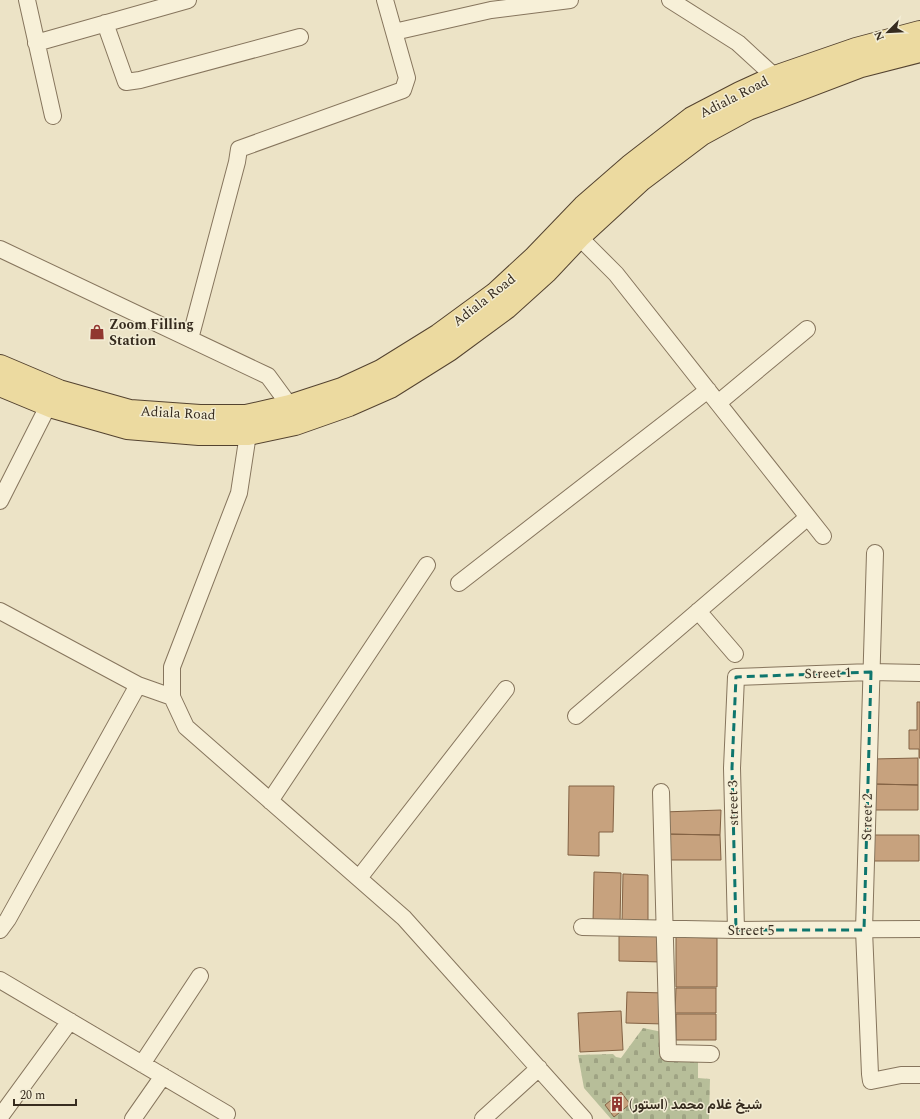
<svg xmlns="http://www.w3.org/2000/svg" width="920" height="1119" viewBox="0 0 920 1119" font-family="Spectral,Vazirmatn,serif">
  <defs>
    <pattern id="cemetery-stones" width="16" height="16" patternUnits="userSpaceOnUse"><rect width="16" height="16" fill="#b7be99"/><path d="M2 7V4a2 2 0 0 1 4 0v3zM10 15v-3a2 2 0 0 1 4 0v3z" fill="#9ea383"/></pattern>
  </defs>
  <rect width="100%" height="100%" fill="#ece3c6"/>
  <!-- cemetery -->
  <path fill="url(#cemetery-stones)" d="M643 1028 662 1032 661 1059 698 1061V1078L710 1079 709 1119H611L584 1088 578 1055 613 1054 616 1057 621 1058Z"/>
  <!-- building -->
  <path fill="#c7a27e" stroke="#836244" d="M917 702H920V758H919V749H909V730H917Z
    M918 758V785L873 784V759Z
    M873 784 918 785V810H870Z
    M569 786H614L613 832H599V856L568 855Z
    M721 810 720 835 664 834 663 812Z
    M664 834 720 835 721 860H664Z
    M873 835H919V861H873Z
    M594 872 621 873 620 923H593Z
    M623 874 648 875V923H622Z
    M663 931V962L619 961V932Z
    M676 937 717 938V987H676Z
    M676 988H716V1013H675Z
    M627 992 665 993 664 1024 626 1023Z
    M621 1011 623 1050 580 1052 578 1013Z
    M676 1014H716V1040H676Z
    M621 1092 630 1104 614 1117 605 1105Z"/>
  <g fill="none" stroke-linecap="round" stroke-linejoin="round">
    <defs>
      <path id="minor" d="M27 0 53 116
        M670 0 738 43 775 77
        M105 23 126 82 140 80 300 37
        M394 32 491 10 570 0
        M36 43 188 0
        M579 237 616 274 823 536
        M0 249 268 376 290 406
        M190 339 237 162 239 149 403 90 407 78 385 0
        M718 403 807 329
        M248 434 239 493 172 667V697L186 727 404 918 584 1119
        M0 501 48 406
        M875 553 864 930 870 1074 871 1081 901 1075H920
        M459 583 708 390
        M0 611 138 685 172 697
        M698 611 735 654
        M576 716 808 517
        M661 792 668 1053 711 1054
        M270 801 427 565
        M359 878 506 689
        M582 927 736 930 920 929
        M0 930 8 919 138 685
        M736 930 732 768 736 677 871 672 920 673
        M0 980 227 1114
        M142 1064 200 976
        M0 1117 70 1021
        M133 1119 163 1076
        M483 1119 539 1068"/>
      <path id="primary" d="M0 366 59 391 130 411 200 416H246L290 406 342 389 381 371 439 335 495 294 534 258 584 206 630 166 692 118 740 93 775 77 856 49 920 32
        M0 385 53 407 127 428 199 434H248L295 424 349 405 390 387 449 350 506 308 547 271 579 237 641 180 702 134 748 109 861 66 920 51"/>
    </defs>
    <!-- minor casing -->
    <use href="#minor" stroke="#86755d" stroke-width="18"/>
    <!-- primary casing -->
    <use href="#primary" stroke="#544330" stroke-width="24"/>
    <!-- minor -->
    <use href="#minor" stroke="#f7f0d8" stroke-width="16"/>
    <!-- primary -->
    <use href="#primary" stroke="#ecdaa0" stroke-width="22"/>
  </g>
  <!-- marked area -->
  <path fill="none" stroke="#0f766e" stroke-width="3" stroke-dasharray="8 5" stroke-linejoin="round" d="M871 672 864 930H736L732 768 736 677Z"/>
  <!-- icons -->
  <defs>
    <symbol id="shop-bare" viewBox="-9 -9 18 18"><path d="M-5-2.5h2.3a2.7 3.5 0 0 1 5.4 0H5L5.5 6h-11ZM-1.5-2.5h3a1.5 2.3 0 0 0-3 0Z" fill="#913730" stroke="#f3edd5" stroke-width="2.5" paint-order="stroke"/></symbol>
    <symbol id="building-bare" viewBox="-9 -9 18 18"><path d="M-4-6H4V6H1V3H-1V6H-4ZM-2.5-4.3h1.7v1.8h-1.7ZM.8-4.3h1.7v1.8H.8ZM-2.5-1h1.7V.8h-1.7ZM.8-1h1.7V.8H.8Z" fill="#913730" stroke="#f3edd5" stroke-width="2.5" paint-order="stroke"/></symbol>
  </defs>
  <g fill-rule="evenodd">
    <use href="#shop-bare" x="86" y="321" width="22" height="22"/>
    <use href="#building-bare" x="606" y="1093" width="22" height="22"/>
  </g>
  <g text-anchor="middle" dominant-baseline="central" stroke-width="3" stroke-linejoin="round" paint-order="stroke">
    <!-- street labels -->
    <g font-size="14" fill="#372c1f" stroke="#f3edd5">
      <text transform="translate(734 97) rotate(-27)">Adiala Road</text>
      <text transform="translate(484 300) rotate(-38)">Adiala Road</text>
      <text transform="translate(178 413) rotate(3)">Adiala Road</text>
      <text transform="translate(828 673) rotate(-2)">Street 1</text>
      <text transform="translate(733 803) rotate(-91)">street 3</text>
      <text transform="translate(867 817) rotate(-89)">Street 2</text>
      <text x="751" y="930">Street 5</text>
    </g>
    <!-- poi labels -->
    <g font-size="14" font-weight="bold" fill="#372c1f" stroke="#f3edd5" text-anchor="start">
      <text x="109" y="324">Zoom Filling<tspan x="109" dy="16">Station</tspan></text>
      <text x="629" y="1104">شیخ غلام محمد (استور)</text>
    </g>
  </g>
  <!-- north arrow -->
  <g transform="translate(888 32) rotate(246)" stroke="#f3edd5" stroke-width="3" paint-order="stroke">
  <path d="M0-3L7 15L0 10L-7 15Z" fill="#372c1f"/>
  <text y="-6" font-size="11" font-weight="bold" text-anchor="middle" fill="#372c1f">N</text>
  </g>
  <!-- scale -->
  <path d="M14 1099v6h62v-6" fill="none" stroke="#372c1f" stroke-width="2"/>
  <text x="20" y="1099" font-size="12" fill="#372c1f" stroke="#f3edd5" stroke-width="3" paint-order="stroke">20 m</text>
</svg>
